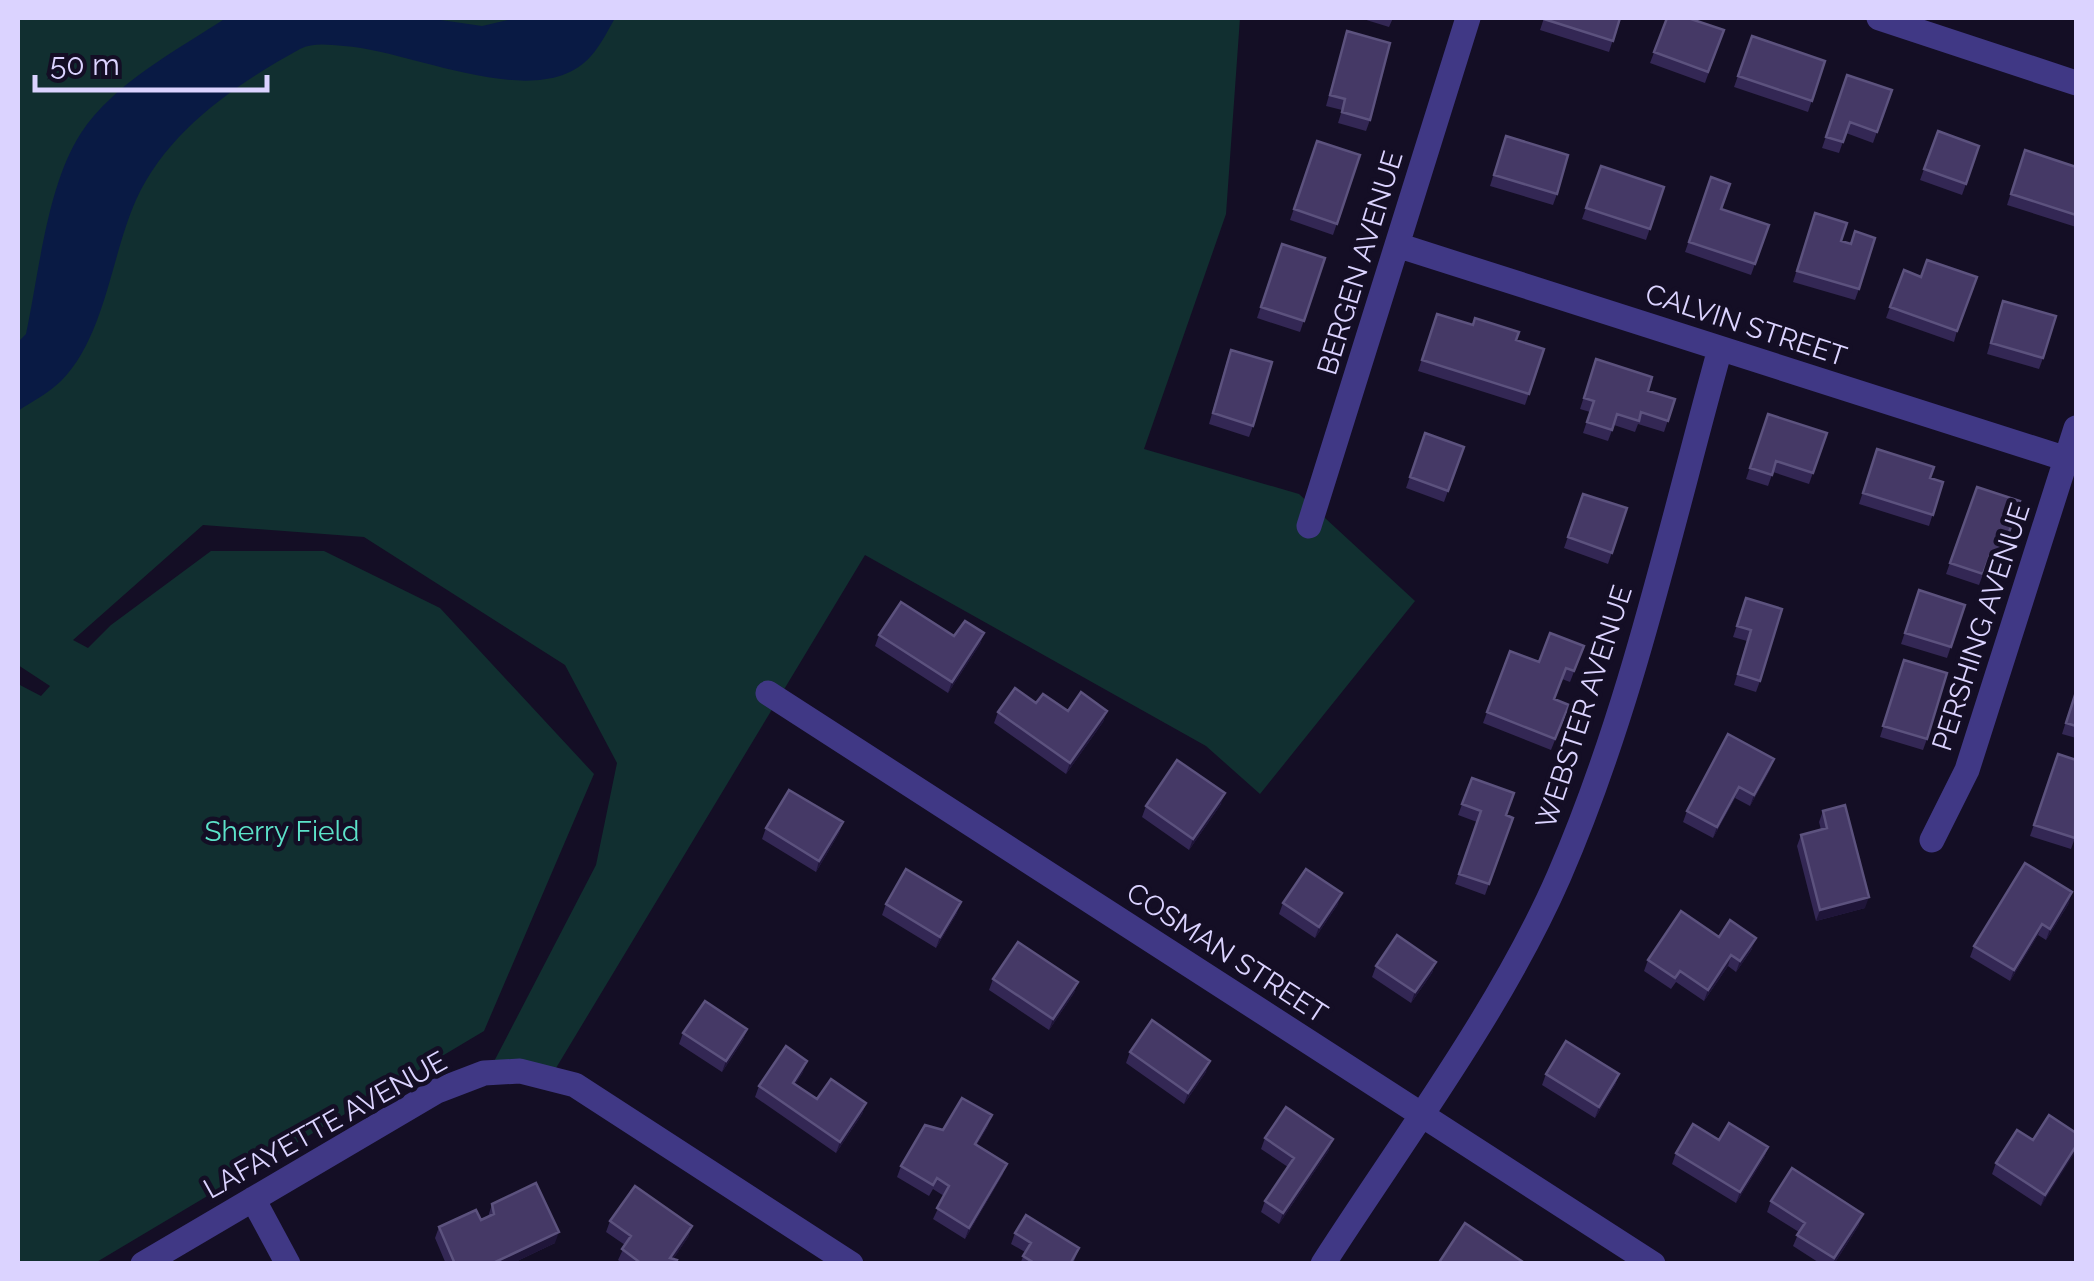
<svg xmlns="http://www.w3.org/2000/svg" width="2094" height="1281" viewBox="0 0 2094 1281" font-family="Raleway,sans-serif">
  <rect width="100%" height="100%" fill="#140e25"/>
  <!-- green -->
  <path fill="#112f30" d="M18 18H1240L1226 214 1144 449 1299 494 1415 601 1260 794 1206 746 865 555 550 1078 487 1075 596 865 617 763 565 665 364 537 203 525 73 640 88 648 111 625 211 551H324L440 608 594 774 484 1031 95 1263H18V684L41 696 50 686 18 665Z"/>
  <!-- water -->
  <path fill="#091a44" d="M226 18H427L482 26 516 18H615C608 30 601 45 591 56 540 115 411 50 344 46 329 45 314 42 300 49 236 84 167 131 136 200 111 256 105 337 61 381 49 393 31 402 18 411V342L26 334C39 273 47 185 81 133 114 83 177 50 226 18Z"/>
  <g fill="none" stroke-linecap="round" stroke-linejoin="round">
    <!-- street -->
    <path stroke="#403885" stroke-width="25" d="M1879 18 2076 83
      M1397 245 2076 462
      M1309 526 1468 18
      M768 693 1653 1264
      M1932 840 1967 770 2076 428
      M253 1199 288 1264
      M143 1264 437 1091 484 1073 520 1071 575 1085 851 1264
      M1323 1264C1402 1141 1501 1009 1559 876 1632 708 1671 525 1720 349"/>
  </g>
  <!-- wall -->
  <path fill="#332754" d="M1360 18H1393L1389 27Z
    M1544 18H1620L1609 52 1540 30Z
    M1667 18 1724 30 1705 83 1650 63Z
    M1347 31 1370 120 1366 131 1338 123 1342 110 1326 106Z
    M1752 36 1825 61 1808 112 1734 87Z
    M1847 75 1892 90 1873 143 1846 133 1839 153 1822 148Z
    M1317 141 1360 155 1333 235 1290 220Z
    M1502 147 1557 194 1553 205 1490 186Z
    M2025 150 2076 167V227L2007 205Z
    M1601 166 1664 187 1646 240 1582 219Z
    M1924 169 1966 184 1962 195 1920 180Z
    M1711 177 1721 209 1769 225 1751 275 1685 252Z
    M1815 213 1841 241 1859 289 1855 300 1793 282Z
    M1282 244 1325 258 1300 332 1257 318Z
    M1904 270 1957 331 1954 342 1886 318Z
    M1999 312 2043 358 2039 369 1987 354Z
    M1437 314 1544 349 1525 405 1418 371Z
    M1596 359 1648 391 1675 399 1664 432 1638 424 1635 432 1614 425 1608 441 1583 433 1590 412 1580 409Z
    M1227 361 1253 426 1249 437 1209 424Z
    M1768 414 1827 433 1809 484 1773 472 1768 486 1746 479Z
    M1425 433 1464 447 1444 502 1406 488Z
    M1877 449 1930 478 1943 482 1929 526 1859 504Z
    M1977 487 2020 501 1996 569 1986 566 1979 585 1946 574Z
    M1583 494 1627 508 1608 564 1564 548Z
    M1919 590 1965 605 1947 658 1901 644Z
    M1746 598 1760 681 1756 692 1734 685 1747 641 1733 637Z
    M984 633 980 644 948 693 875 646 879 635 954 636Z
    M1584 646 1570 682 1562 679 1554 699 1569 705 1551 750 1483 723 1510 651 1539 662Z
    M1904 660 1927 739 1923 750 1880 737Z
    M2076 690V738L2062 734Z
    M1036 703 1068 711H1107L1103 722 1066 774 994 723 998 712Z
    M2058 754 2076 835 2071 849 2030 836Z
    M1774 759 1770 770 1750 806 1735 798 1713 838 1683 822 1687 811Z
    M1472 778 1506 815 1513 818 1485 895 1455 884 1477 822 1458 815Z
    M1221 804 1189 850 1142 817 1146 806Z
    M1823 811 1865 908 1816 921 1797 846 1801 835 1821 830 1819 822Z
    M843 822 839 833 816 872 762 839 766 828Z
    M1283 903 1338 904 1315 938 1279 914Z
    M2069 903 2046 940 2038 935 2010 981 1970 957 1974 946Z
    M886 904 957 913 936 948 882 915Z
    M1719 937 1752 949 1736 972 1728 966 1704 1001 1676 982 1671 989 1644 971 1648 960Z
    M1436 962 1432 973 1411 1003 1372 977 1376 966Z
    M993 979 1078 982 1074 993 1049 1030 989 990Z
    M747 1029 743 1040 722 1072 679 1044 683 1033Z
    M1130 1052 1206 1072 1184 1104 1126 1063Z
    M803 1072 795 1084 817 1099 866 1103 862 1114 836 1153 755 1097 759 1086Z
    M1546 1074H1619L1615 1085 1595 1118 1542 1085Z
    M988 1126 976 1146 1003 1174 965 1239 933 1219 944 1196 933 1189 929 1196 897 1177 901 1166 943 1130Z
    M2076 1133 2041 1206 1992 1174 1996 1163 2033 1140Z
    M1265 1138 1329 1150 1279 1224 1261 1212 1265 1201 1288 1167 1261 1149Z
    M1719 1140 1768 1147 1764 1158 1736 1203 1672 1164 1676 1153Z
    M1771 1201 1859 1225 1834 1264H1821L1793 1246 1799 1232 1767 1212Z
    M492 1204 555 1243 511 1264H446L435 1238 439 1227 481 1220 488 1217Z
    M610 1221 692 1226 688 1237 673 1259 676 1264H623L618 1260 625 1245 606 1232Z
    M1015 1233 1079 1248 1073 1264H1020L1025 1252 1011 1244Z"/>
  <!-- shaded-wall -->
  <path fill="#1f1539" d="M984 633 980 644 948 693 952 682Z
    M1107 711 1103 722 1066 774 1070 763Z
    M1774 759 1770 770 1750 806 1754 795Z
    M1739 787 1735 798 1713 838 1717 827Z
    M1225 793 1221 804 1189 850 1193 839Z
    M843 822 839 833 816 872 819 861Z
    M2072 892 2069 903 2046 940 2050 929Z
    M1342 893 1338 904 1315 938 1319 927Z
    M1869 897 1865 908 1816 921 1820 910Z
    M961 902 957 913 936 948 940 937Z
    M2042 924 2038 935 2010 981 2014 970Z
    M1756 938 1752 949 1736 972 1740 961Z
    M1731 955 1728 966 1704 1001 1708 990Z
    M1436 962 1432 973 1411 1003 1415 992Z
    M1078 982 1074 993 1049 1030 1053 1019Z
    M747 1029 743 1040 722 1072 726 1061Z
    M807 1061 803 1072 789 1094 793 1083Z
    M1210 1061 1206 1072 1184 1104 1188 1093Z
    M1619 1074 1615 1085 1595 1118 1599 1107Z
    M866 1103 862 1114 836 1153 840 1142Z
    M992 1115 988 1126 971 1155 975 1144Z
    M1333 1139 1329 1150 1279 1224 1283 1213Z
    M2076 1146V1151L2041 1206 2045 1195Z
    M1768 1147 1764 1158 1736 1203 1740 1192Z
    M1007 1164 1003 1174 965 1239 969 1228Z
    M1863 1214 1859 1225 1834 1264H1832Z
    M692 1226 688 1237 670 1264V1258Z
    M559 1232 555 1243 511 1264H491Z"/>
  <!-- building -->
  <path fill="#453966" stroke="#5c527e" stroke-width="2.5" d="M1544 18H1620L1613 41 1544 19Z
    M1667 18H1688L1724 30 1708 72 1654 52Z
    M1347 31 1390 43 1370 120 1342 112 1345 99 1330 95Z
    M1752 36 1825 61 1812 101 1738 76Z
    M1847 75 1892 90 1877 132 1850 122 1843 142 1826 137Z
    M1938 131 1979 146 1966 184 1924 169Z
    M1506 136 1568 155 1557 194 1494 175Z
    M1317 141 1360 155 1337 224 1294 209Z
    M2025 150 2076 167V215L2011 194Z
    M1601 166 1664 187 1650 229 1586 208Z
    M1711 177 1730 184 1721 209 1769 225 1755 264 1689 242Z
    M1815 213 1847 223 1841 241 1851 244 1855 231 1875 238 1859 289 1797 271Z
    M1282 244 1325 258 1304 321 1261 307Z
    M1927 260 1977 277 1957 331 1890 307 1904 270 1921 277Z
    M2003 301 2056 316 2043 358 1991 343Z
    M1437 314 1473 325 1475 318 1519 332 1516 340 1544 349 1529 394 1422 360Z
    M1231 350 1272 362 1253 426 1213 413Z
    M1596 359 1652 377 1648 391 1675 399 1668 421 1641 412 1639 421 1617 414 1612 430 1587 422 1594 401 1584 398Z
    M1768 414 1827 433 1813 473 1776 461 1772 475 1750 468Z
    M1425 433 1464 447 1448 491 1410 477Z
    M1877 449 1934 467 1930 478 1943 482 1933 515 1863 493Z
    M1977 487 2020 501 2000 558 1990 555 1983 574 1950 563Z
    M1583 494 1627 508 1612 553 1568 537Z
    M1919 590 1965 605 1951 647 1905 633Z
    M1746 598 1782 609 1760 681 1738 674 1751 630 1737 626Z
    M901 602 954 636 965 621 984 633 952 682 879 635Z
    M1550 633 1584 646 1574 671 1566 668 1554 699 1569 705 1555 739 1487 712 1510 651 1539 662Z
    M1904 660 1947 673 1927 739 1883 726Z
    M1015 688 1036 703 1043 694 1068 711 1081 692 1107 711 1070 763 998 712Z
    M2076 692V726L2066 723Z
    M1728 734 1774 759 1754 795 1739 787 1717 827 1687 811Z
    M2058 754 2076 760 2075 838 2034 825Z
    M1177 760 1225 793 1193 839 1146 806Z
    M1472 778 1514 793 1506 815 1513 818 1489 884 1459 874 1481 811 1462 804Z
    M789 790 843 822 819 861 766 828Z
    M1845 805 1869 897 1820 910 1801 835 1827 828 1823 811Z
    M2025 863 2072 892 2050 929 2042 924 2014 970 1974 946Z
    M906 869 961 902 940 937 886 904Z
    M1306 869 1342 893 1319 927 1283 903Z
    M1681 911 1719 937 1730 920 1756 938 1740 961 1731 955 1708 990 1680 971 1675 978 1648 960Z
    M1397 935 1436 962 1415 992 1376 966Z
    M1018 942 1078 982 1053 1019 993 979Z
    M705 1001 747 1029 726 1061 683 1033Z
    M1152 1020 1210 1061 1188 1093 1130 1052Z
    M1566 1041 1619 1074 1599 1107 1546 1074Z
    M786 1046 807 1061 793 1083 817 1099 831 1079 866 1103 840 1142 759 1086Z
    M962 1098 992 1115 975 1144 1007 1164 969 1228 937 1208 949 1186 937 1178 933 1185 901 1166 925 1125 943 1130Z
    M1286 1107 1333 1139 1283 1213 1265 1201 1294 1158 1265 1138Z
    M2049 1115 2076 1133V1146L2045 1195 1996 1163 2017 1130 2033 1140Z
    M1729 1123 1768 1147 1740 1192 1676 1153 1693 1124 1719 1140Z
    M1792 1168 1863 1214 1834 1258 1797 1235 1805 1223 1771 1201Z
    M536 1183 559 1232 491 1264H455L439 1227 476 1210 481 1220 494 1214 492 1204Z
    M635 1186 692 1226 670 1258 677 1260 675 1264H642L622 1249 631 1236 610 1221Z
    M1026 1215 1079 1248 1070 1264H1036L1023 1256 1031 1243 1015 1233Z
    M1465 1223 1526 1264H1438Z"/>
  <g text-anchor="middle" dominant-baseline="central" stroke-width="9" stroke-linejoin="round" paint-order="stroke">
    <!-- street labels -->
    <g font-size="28" fill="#dbd3ff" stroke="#140e25">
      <text transform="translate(1360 263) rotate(-73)">BERGEN AVENUE</text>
      <text transform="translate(1746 325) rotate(18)">CALVIN STREET</text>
      <text transform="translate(1981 627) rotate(-72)">PERSHING AVENUE</text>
      <text transform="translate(1584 707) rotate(-72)">WEBSTER AVENUE</text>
      <text transform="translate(1227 953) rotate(33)">COSMAN STREET</text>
      <text transform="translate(325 1125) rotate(-29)">LAFAYETTE AVENUE</text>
    </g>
    <!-- park labels -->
    <g font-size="28" fill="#5ce2c9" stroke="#140e25">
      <text x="282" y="831">Sherry Field</text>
    </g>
  </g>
  <!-- border -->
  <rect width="2094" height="1281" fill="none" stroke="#dbd3ff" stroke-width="40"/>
  <!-- scale -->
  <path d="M35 75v15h232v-15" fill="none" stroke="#dbd3ff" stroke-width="5"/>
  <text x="50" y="75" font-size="30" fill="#dbd3ff" stroke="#140e25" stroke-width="8" paint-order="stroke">50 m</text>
</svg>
